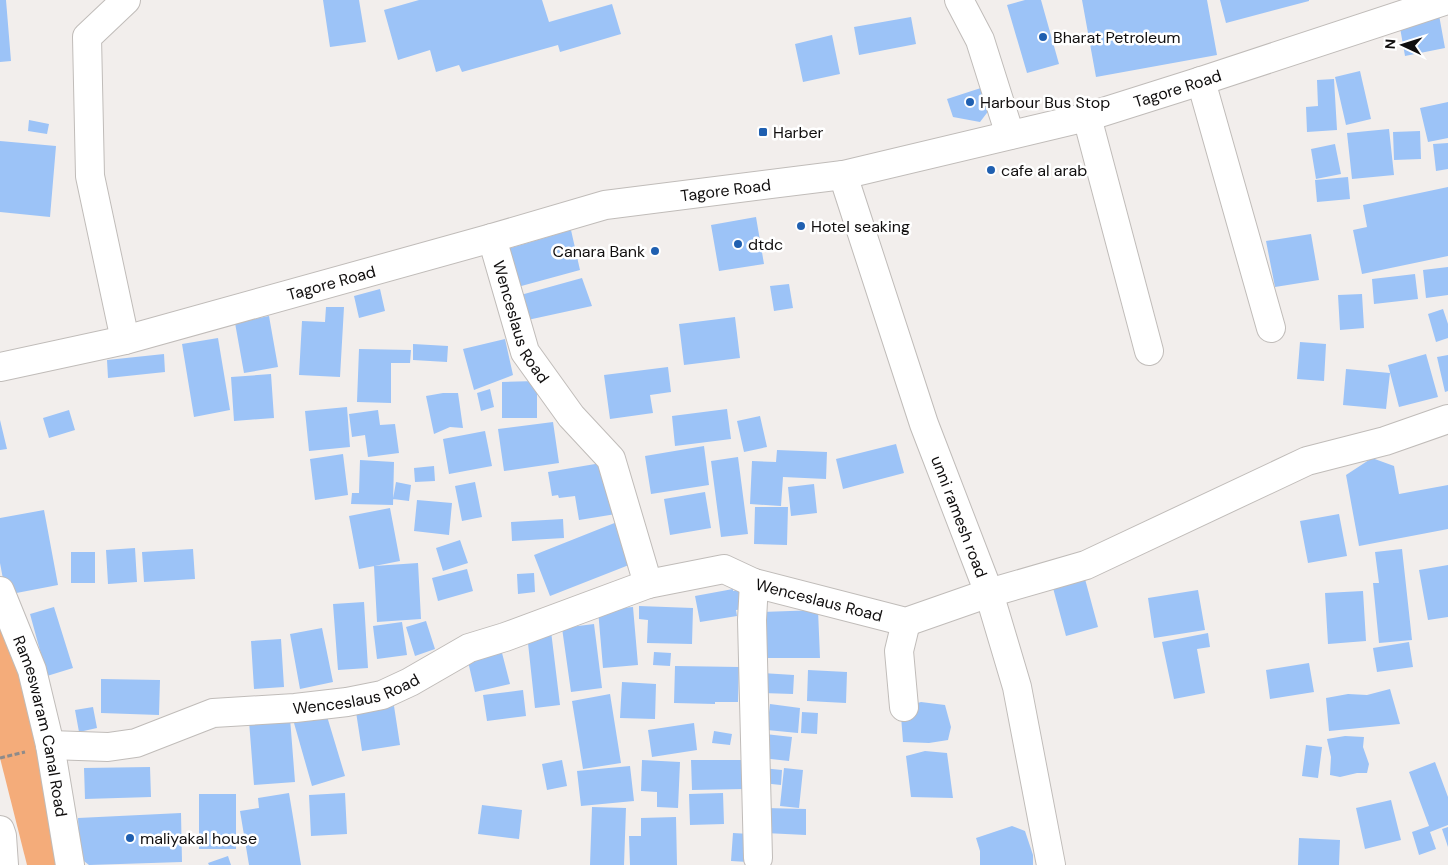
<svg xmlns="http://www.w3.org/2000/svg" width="1448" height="865" viewBox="0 0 1448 865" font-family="'DM Sans',sans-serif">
  <rect width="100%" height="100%" fill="#f2eeec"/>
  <!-- water -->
  <path fill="#f4ac7a" d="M0 612 26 668 63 865H27L0 758Z"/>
  <!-- building -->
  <path fill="#9cc3f7" d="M0 0H6L11 61 0 62Z
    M323 0H359L366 42 330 47Z
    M419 0H542L549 22 612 4 621 34 560 52 558 45 462 72 459 65 436 72 430 50 398 60 384 10Z
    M1025 0H1041L1059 64 1027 73 1007 5Z
    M1082 0H1207L1217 55 1096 77Z
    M1220 0H1309V1L1226 23Z
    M1439 15 1445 48 1405 56 1399 22Z
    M911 17 916 44 859 55 854 27Z
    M832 35 840 74 803 82 795 44Z
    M1360 71 1371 119 1346 125 1335 77Z
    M1334 79 1337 130 1307 132 1306 107 1318 106 1317 80Z
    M987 86 993 105 980 122 953 117 947 99Z
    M1448 102V138L1428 142 1420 108Z
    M29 120 49 124 47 134 28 131Z
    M1389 129 1394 175 1352 179 1347 133Z
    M1420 131 1421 159 1394 160 1393 132Z
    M0 141 56 146 50 217 0 212Z
    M1448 143V169L1436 171 1433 144Z
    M1335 144 1341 174 1316 179 1311 149Z
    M1348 177 1350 199 1317 202 1315 180Z
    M1448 187V256L1362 274 1353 230 1367 227 1363 205Z
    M756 217 764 264 719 271 711 225Z
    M571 230 580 270 514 288 504 250Z
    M1311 234 1319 280 1275 287 1266 241Z
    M1448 267V295L1426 298 1423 270Z
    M1415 274 1418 299 1374 304 1372 279Z
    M582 278 592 306 523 321 517 296Z
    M789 284 793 308 774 311 770 286Z
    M380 289 385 311 359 318 354 296Z
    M1362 294 1364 328 1340 330 1338 295Z
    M326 307H344L340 377 299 375 302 321 325 322Z
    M1443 309 1448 324V338L1436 342 1428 314Z
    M269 316 278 367 244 373 235 323Z
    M735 317 740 358 684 365 679 324Z
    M218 338 230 410 194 417 182 344Z
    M505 339 513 375 474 390 463 349Z
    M1300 342 1326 344 1324 381 1297 379Z
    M413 344 448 346 447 362 413 360Z
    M359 349 411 350 410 363H391V403L357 402Z
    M164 354 165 372 108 378 107 360Z
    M1426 354 1438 397 1399 407 1388 365Z
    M1448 355V391L1445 392 1437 357Z
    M668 367 671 392 650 395 653 413 610 419 604 375Z
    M1346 369 1390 373 1386 409 1343 405Z
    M271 374 274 418 234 421 231 377Z
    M537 381V418H502V382Z
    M490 389 494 407 481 411 477 393Z
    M443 393H458L463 428 450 427 434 434 426 396Z
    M347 407 350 447 309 451 305 411Z
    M727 409 731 439 675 446 672 416Z
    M69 410 75 430 49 438 43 418Z
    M378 410 380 425 395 424 399 453 368 457 365 435 352 437 349 414Z
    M760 416 767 447 744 452 737 421Z
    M0 420 7 449 0 450Z
    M553 422 559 463 504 471 498 429Z
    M485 431 492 466 449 474 443 439Z
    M896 444 904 473 843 489 836 459Z
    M704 446 709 485 651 494 645 456Z
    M777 450 827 452 826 479 783 477 781 506 750 504 752 461 776 462Z
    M343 454 348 495 315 500 310 459Z
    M738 457 748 534 721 537 711 461Z
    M1372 458 1394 466 1399 494 1448 485V529L1359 546 1346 475Z
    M360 460 394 462 393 505 351 504 352 493H359Z
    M607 462 616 514 579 520 575 496 559 498 558 495 552 496 548 472Z
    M434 466 435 481 415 482 414 468Z
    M396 482 411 485 409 501 393 499Z
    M475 482 482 517 462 521 455 486Z
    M814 484 817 513 791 516 788 487Z
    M705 492 711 528 670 535 664 499Z
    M417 500 452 503 449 535 414 531Z
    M755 507H788L787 545 754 544Z
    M390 508 400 561 359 569 349 516Z
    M44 510 58 585 6 595 0 563V518Z
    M1339 514 1347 556 1308 563 1300 521Z
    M563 519 564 538 512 541 511 522Z
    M617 522 634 563 550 596 534 555Z
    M460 540 468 563 443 571 436 548Z
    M135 548 137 582 108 584 106 550Z
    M193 549 195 579 144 582 142 552Z
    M1402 549 1412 640 1379 643 1373 583H1379L1375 552Z
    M71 552H95V583H71Z
    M418 563 421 619 377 622 374 566Z
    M1448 565V617L1428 620 1419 570Z
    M467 569 473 591 438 601 432 578Z
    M534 573 535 592 518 594 517 574Z
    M1085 579 1098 627 1066 636 1053 588Z
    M733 589V591L740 589 744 609 736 610 737 616 700 622 695 596Z
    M1198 590 1205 630 1154 638 1148 598Z
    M1363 591 1366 641 1328 644 1325 593Z
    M364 602 368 668 338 670 333 604Z
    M639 606 693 608 692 644 647 643 648 620 639 619Z
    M54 607 73 668 47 676 30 614Z
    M633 607 638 665 603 668 598 610Z
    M818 610 820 658H760L759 612Z
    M426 621 435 649 415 656 406 627Z
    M402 622 407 655 377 659 373 626Z
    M594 624 602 688 571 692 562 628Z
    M322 628 333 682 300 689 290 634Z
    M551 631 560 705 535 708 527 634Z
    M1208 633 1210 647 1197 649 1205 693 1174 699 1162 642Z
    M281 639 284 687 254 689 251 641Z
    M1409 642 1413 667 1377 672 1373 648Z
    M501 649 510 684 475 692 467 657Z
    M654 652 671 653 670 666 653 665Z
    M1309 663 1314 692 1270 699 1266 670Z
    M675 666 739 667 738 702H715V704L674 703Z
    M808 670 847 672 846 703 807 701Z
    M761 673 794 675 793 694 760 693Z
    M101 679 160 680 159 715 101 713Z
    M622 682 656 684 655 719 620 718Z
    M1390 689 1400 724 1329 731 1326 698 1348 694 1367 695Z
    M523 690 526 716 487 721 483 695Z
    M610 694 621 763 583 769 572 701Z
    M921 702 945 705 951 727 948 740 929 743 903 742 901 716 904 707Z
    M770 704 800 708 798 733 767 730Z
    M394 706 400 745 362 751 356 712Z
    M93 707 97 728 79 732 75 710Z
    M802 712 818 713 817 734 801 733Z
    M326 713 345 776 312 786 294 723Z
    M290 718 295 782 254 785 249 721Z
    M694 723 697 750 652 757 648 730Z
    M714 731 732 734 730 745 712 743Z
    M765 734 792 737 789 761 762 758Z
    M1345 736 1364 737 1363 747 1369 764 1367 773H1357L1340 777 1330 775 1331 757 1327 739Z
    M1306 745 1322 747 1318 778 1302 776Z
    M925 751 947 753 953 798 911 797 906 756Z
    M562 760 567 786 547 790 542 764Z
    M642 760 680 762 678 808 657 807V792L641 791Z
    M691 760H745V789L692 790Z
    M1435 762 1448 797V825L1430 832 1436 849 1419 855 1412 832 1429 826 1409 772Z
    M630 766 634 801 581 806 577 771Z
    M150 767 151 797 85 799 84 768Z
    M762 768 782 770 781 785 761 783Z
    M784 768 803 770 799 808 780 806Z
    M289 793 301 865H249L240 811 259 808 258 798Z
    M345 793 347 834 311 836 309 795Z
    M723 793 724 824 690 825 689 794Z
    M199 794H236V849H199Z
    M1391 800 1401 840 1365 849 1356 808Z
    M482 805 522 810 519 839 478 834Z
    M592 807 626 808 624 865H590Z
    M766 808 806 809V835L765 833Z
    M181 813 182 862 89 865 80 858 78 818Z
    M676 817 677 865H630L629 836H641V818Z
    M1012 826 1025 831 1033 855V865H980V851L976 838Z
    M1448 827V847L1442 829Z
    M733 833 750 834 748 862 731 861Z
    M1299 838 1340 840 1339 865H1298Z
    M228 856 231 865H209L208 863Z"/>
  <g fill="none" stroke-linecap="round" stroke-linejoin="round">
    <defs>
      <g id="minor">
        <path d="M959 0 980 40 1010 135"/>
        <path d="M1201 81 1271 328"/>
        <path d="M1087 117 1149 351"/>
        <path id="s1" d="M843 175 924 424 989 593 1017 687 1051 865"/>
        <path id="s2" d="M492 238 525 352 571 416 611 459 648 584"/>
        <path d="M125 340 90 176 87 37 126 0"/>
        <path d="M754 583 752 620 758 858"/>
        <path id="s3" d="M0 591 32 670 50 745 70 865"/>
        <path d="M904 707 899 651 906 622"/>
        <path id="s4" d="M50 745 108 747 136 743 213 713 295 708 347 702 382 695 410 682 469 648 505 637 648 584 724 569 754 583 906 622 989 593 1086 565 1307 461 1385 441 1448 419"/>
      </g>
      <path id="tertiary" d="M0 830 2 836 4 865"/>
      <g id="secondary">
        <path id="s5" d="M0 367 125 340 492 238 605 205 843 175 1087 117 1201 81 1447 0"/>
      </g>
    </defs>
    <!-- minor casing -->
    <use href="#minor" stroke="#c0bcb9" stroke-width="30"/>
    <!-- tertiary casing -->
    <use href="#tertiary" stroke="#c0bcb9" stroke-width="30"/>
    <!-- secondary casing -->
    <use href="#secondary" stroke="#c0bcb9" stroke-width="30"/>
    <!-- path -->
    <path stroke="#8e8b8a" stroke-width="3" stroke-dasharray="5 2.5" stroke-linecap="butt" d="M0 758 25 752"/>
    <!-- minor -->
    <use href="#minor" stroke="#fff" stroke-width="28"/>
    <!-- tertiary -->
    <use href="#tertiary" stroke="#fff" stroke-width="28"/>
    <!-- secondary -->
    <use href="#secondary" stroke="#fff" stroke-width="28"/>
  </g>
  <!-- markers -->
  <g fill="#1f5fb0" stroke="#fff" stroke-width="2">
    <circle cx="1043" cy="37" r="5"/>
    <circle cx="970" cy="102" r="5"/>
    <rect x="758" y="127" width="10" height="10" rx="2.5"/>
    <circle cx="991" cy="170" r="5"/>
    <circle cx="801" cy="226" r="5"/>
    <circle cx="738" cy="244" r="5"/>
    <circle cx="655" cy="251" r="5"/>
    <circle cx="130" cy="838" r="5"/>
  </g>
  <g text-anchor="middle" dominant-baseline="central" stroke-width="5" stroke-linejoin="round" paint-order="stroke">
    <!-- poi labels -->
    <g font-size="16" fill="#100e0e" stroke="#fff" text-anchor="start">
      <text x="1053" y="37">Bharat Petroleum</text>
      <text x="980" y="102">Harbour Bus Stop</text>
      <text x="773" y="132">Harber</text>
      <text x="1001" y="170">cafe al arab</text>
      <text x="811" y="226">Hotel seaking</text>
      <text x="748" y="244">dtdc</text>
      <text x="645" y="251" text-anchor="end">Canara Bank</text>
      <text x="140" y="838">maliyakal house</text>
    </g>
    <!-- street labels -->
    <g font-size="16" fill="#100e0e" stroke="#fff">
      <text stroke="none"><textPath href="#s5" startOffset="1212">Tagore Road</textPath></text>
      <text stroke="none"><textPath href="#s5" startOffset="748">Tagore Road</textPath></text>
      <text stroke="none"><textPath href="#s5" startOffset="342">Tagore Road</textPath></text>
      <text stroke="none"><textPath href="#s2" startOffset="89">Wenceslaus Road</textPath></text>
      <text stroke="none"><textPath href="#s1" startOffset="361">unni ramesh road</textPath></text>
      <text stroke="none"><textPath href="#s4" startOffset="806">Wenceslaus Road</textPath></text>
      <text stroke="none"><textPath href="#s4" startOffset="314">Wenceslaus Road</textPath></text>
      <text stroke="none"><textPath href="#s3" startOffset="142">Rameswaram Canal Road</textPath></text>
    </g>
  </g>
  <!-- north arrow -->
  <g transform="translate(1403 45) rotate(274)" stroke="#ffffff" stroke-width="4" paint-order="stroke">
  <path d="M0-4L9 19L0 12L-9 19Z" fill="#100e0e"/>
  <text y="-8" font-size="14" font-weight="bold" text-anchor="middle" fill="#100e0e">N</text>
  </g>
</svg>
